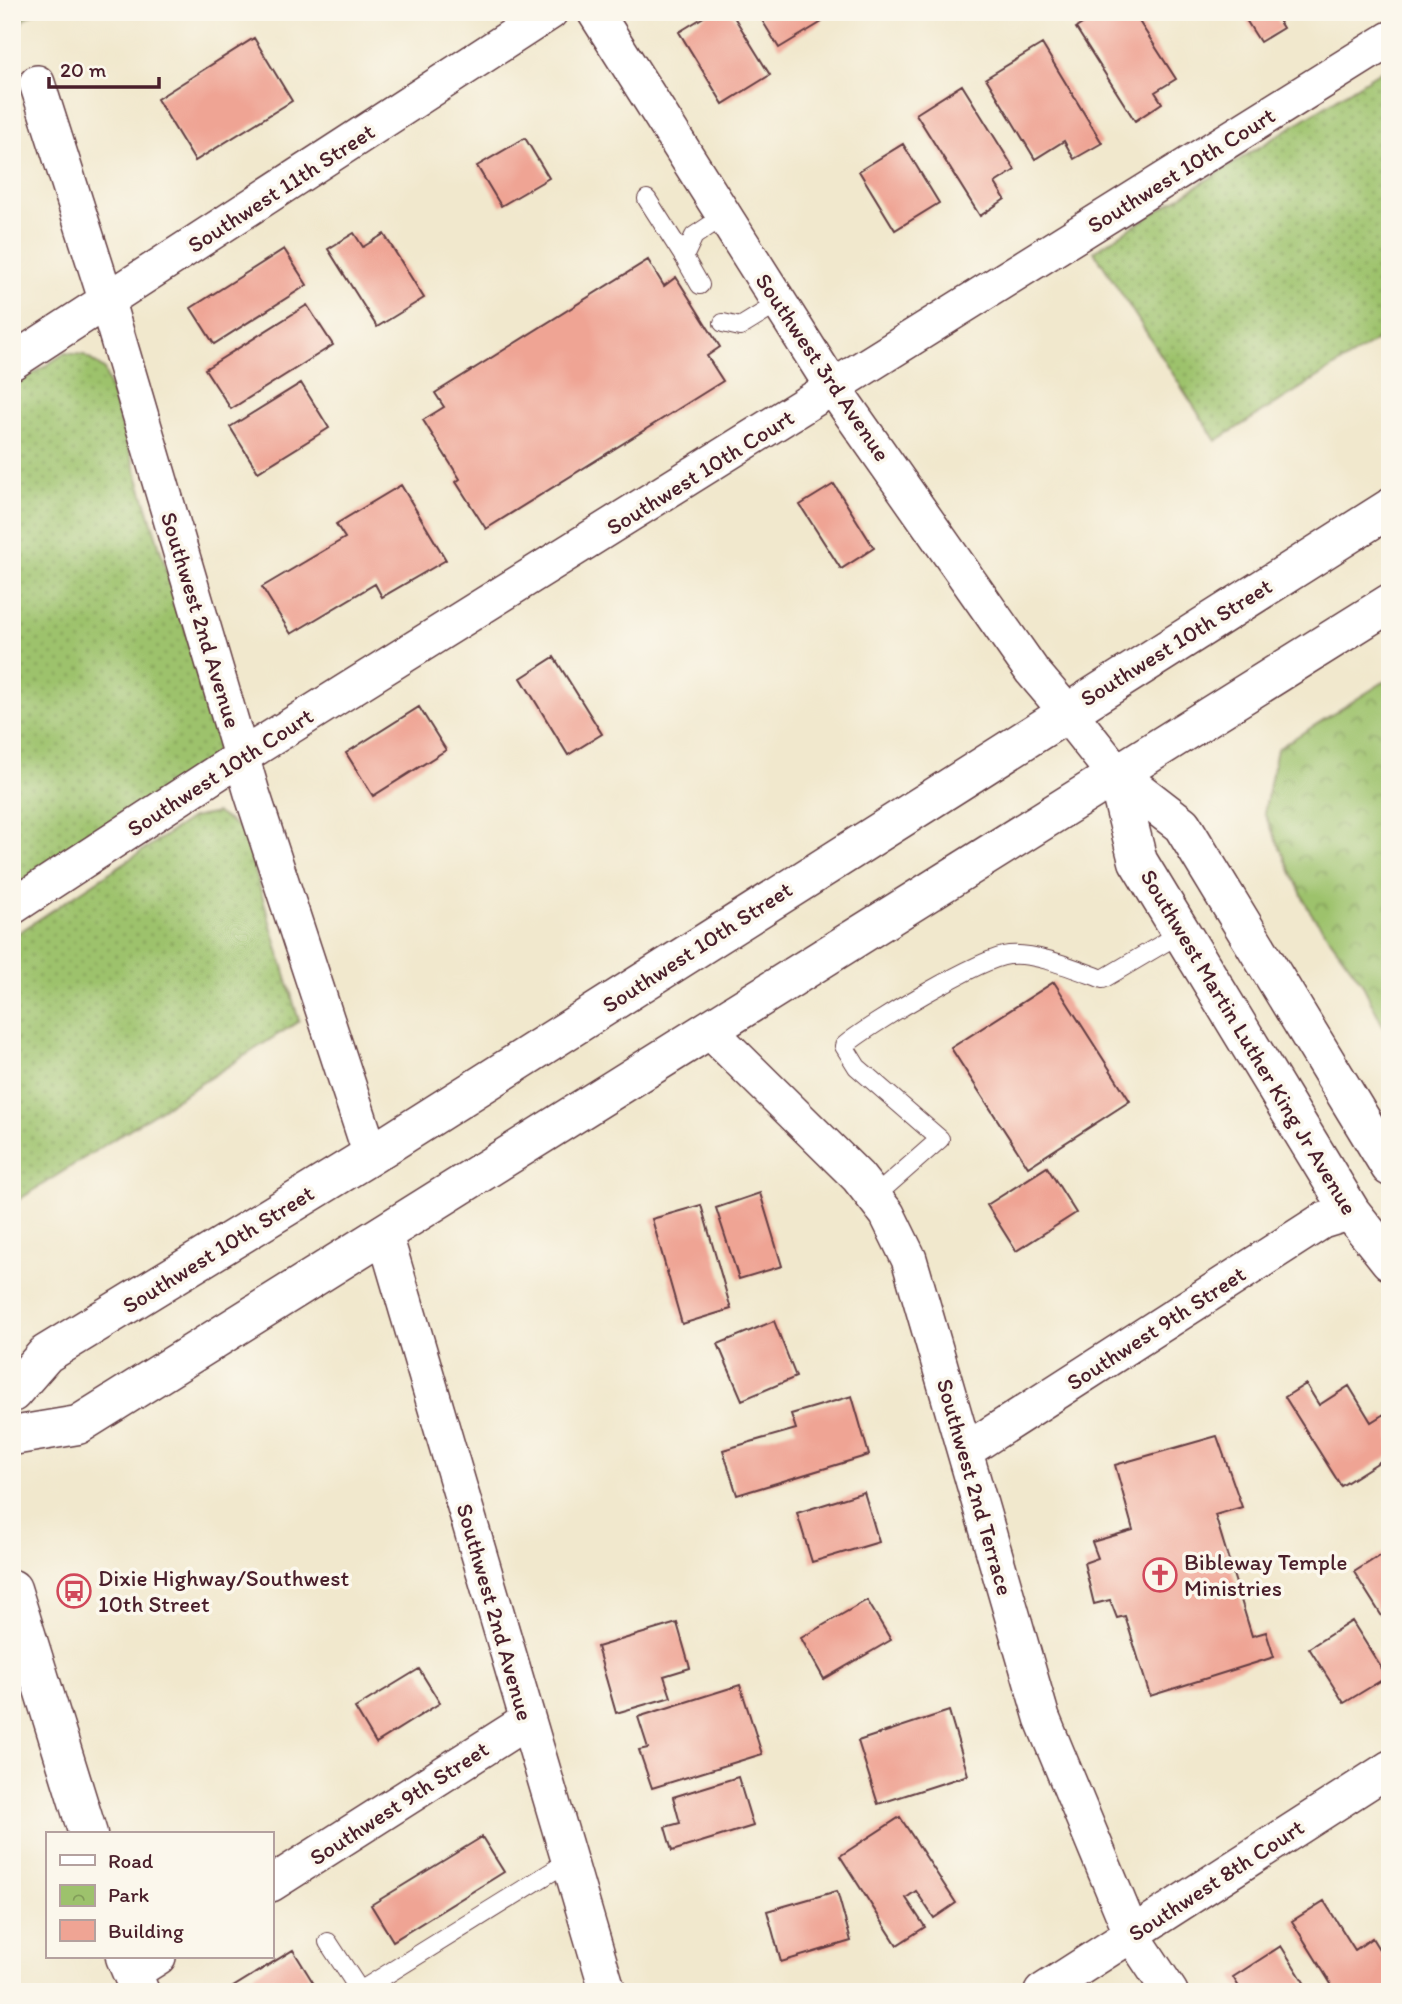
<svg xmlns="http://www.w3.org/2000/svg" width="1402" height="2004" viewBox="0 0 1402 2004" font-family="Itim,sans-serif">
  <defs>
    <pattern id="grass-dots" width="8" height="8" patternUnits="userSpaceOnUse" patternTransform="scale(1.75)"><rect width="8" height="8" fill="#9dc26c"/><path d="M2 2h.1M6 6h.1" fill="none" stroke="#829d59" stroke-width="1.8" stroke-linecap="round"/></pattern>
    <pattern id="park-crowns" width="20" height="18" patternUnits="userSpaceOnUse" patternTransform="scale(1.75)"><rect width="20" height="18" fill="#9dc26c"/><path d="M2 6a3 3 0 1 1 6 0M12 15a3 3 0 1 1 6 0" fill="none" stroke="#829d59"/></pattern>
  </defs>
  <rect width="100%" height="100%" fill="#fbf7ec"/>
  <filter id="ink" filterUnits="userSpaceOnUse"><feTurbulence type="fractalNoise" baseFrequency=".0143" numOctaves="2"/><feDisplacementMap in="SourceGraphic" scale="14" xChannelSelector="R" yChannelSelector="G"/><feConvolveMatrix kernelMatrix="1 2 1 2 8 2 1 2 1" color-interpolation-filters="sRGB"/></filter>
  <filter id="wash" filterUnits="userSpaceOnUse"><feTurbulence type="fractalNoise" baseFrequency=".00686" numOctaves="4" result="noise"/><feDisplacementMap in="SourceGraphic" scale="28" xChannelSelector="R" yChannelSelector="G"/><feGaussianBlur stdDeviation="1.57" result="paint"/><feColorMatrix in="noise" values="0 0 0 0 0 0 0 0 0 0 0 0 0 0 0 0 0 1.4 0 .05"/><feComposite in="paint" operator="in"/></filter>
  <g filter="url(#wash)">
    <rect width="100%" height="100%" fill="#f1e8cd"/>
    <!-- grass -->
    <path fill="url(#grass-dots)" stroke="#74704c" stroke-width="2" d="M12 12H36L24 19 12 41Z
      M1390 65V332L1216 441 1094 251Z
      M65 353 84 355 104 369 220 741 212 761 12 887V388Z
      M217 813 243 830 299 1021 12 1204V937L192 818Z"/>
    <!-- park -->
    <path fill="url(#park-crowns)" stroke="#74704c" stroke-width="2" d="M1390 678V1040L1361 981 1309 910 1264 813 1277 749Z"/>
    <g id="blocks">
      <!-- building -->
      <path fill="#efa494" d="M712 12H731L770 75 723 104 679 32Z
        M757 12H816L822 22 779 48Z
        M1101 12H1133L1176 79 1155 92 1162 103 1135 121 1076 28Z
        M1241 12H1273L1283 28 1260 42Z
        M254 38 292 101 195 161 157 99Z
        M1042 44 1102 143 1074 159 1064 141 1035 159 986 78Z
        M962 85 1015 170 995 183 1005 199 980 216 916 114Z
        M525 138 549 178 501 206 477 166Z
        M903 144 939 203 895 230 859 171Z
        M354 233 363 247 384 234 424 298 377 327 328 249Z
        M284 249 307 285 214 344 191 308Z
        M648 260 664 286 676 277 720 347 707 356 723 381 486 529 456 482 460 479 423 420 444 407 435 393Z
        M307 305 333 345 231 409 205 369Z
        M301 383 329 428 258 472 230 427Z
        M834 484 874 548 841 569 800 505Z
        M401 485 446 560 382 597 375 584 291 634 262 587 345 538 336 524Z
        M554 657 602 734 568 755 521 678Z
        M419 707 446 750 373 796 346 753Z
        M1054 982 1130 1101 1028 1167 951 1048Z
        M1047 1167 1076 1213 1016 1251 987 1205Z
        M760 1193 782 1266 739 1279 716 1208Z
        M701 1205 731 1309 682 1324 652 1219Z
        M774 1321 796 1377 742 1400 718 1344Z
        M1306 1384 1319 1405 1349 1386 1371 1422 1384 1414 1390 1423V1455L1341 1486 1285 1397Z
        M852 1396 869 1455 737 1495 723 1450 796 1429 791 1414Z
        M1217 1436 1242 1507 1215 1515 1252 1636 1266 1632 1274 1657 1150 1696 1125 1616 1117 1618 1110 1600 1094 1604 1084 1563 1098 1558 1092 1542 1133 1530 1115 1465Z
        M864 1492 879 1542 812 1562 797 1513Z
        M1390 1549V1629L1354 1572Z
        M867 1600 891 1640 824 1679 801 1638Z
        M1352 1621 1387 1677 1344 1703 1309 1648Z
        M677 1623 690 1668 664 1676 671 1697 616 1713 597 1647Z
        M419 1669 440 1703 376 1743 355 1708Z
        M740 1685 762 1754 652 1788 639 1750 648 1748 638 1717Z
        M949 1711 968 1775 878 1804 858 1741Z
        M738 1777 753 1826 672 1851 665 1827 680 1823 673 1797Z
        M900 1817 956 1903 934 1918 916 1891 906 1898 925 1927 897 1945 840 1856Z
        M482 1837 504 1872 393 1941 371 1905Z
        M837 1891 851 1941 781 1962 767 1911Z
        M1324 1901 1355 1950 1372 1938 1390 1967V1992H1336L1292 1921Z
        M1281 1946 1310 1992H1242L1233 1977Z
        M293 1950 319 1992H225Z"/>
    </g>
  </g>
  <g filter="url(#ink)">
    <use href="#blocks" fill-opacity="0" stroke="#633d43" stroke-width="2"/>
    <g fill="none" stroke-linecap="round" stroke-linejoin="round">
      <defs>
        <path id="service" d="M647 199 684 257
          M700 285 684 257 694 236 724 216
          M723 323 740 327 779 303
          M874 1197 940 1139 857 1067 844 1046C868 1025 980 958 1009 955 1035 952 1078 970 1103 979L1181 933
          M328 1942 360 1991 569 1861"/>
        <path id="minor" d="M595 12 834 389 1032 671 1066 711
          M37 83 107 302 252 793 371 1155
          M12 362 550 12
          M12 907 241 757 1390 39
          M708 1029 858 1177 887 1214 909 1259 1042 1718 1132 1935 1170 1992
          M384 1232 608 1992
          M965 1451 1322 1221 1351 1212
          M271 1884 527 1721
          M131 1974 158 1957
          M1042 1992 1390 1768"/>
        <path id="tertiary" d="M1066 711 1116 774 1182 825 1390 1167
          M1116 774 1138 861 1351 1212 1390 1261"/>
        <path id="secondary" d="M12 1589 88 1834
          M125 1957 140 1992"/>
        <path id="primary" d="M12 1393 46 1354 371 1155 1390 508
          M12 1436 78 1425 1390 603"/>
      </defs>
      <!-- service casing -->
      <use href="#service" stroke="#633d43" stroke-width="20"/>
      <!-- minor casing -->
      <use href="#minor" stroke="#633d43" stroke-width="38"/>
      <!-- tertiary casing -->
      <use href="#tertiary" stroke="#633d43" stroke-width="41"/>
      <!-- secondary casing -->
      <use href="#secondary" stroke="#633d43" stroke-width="41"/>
      <!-- primary casing -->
      <use href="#primary" stroke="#633d43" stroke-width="41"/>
      <!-- service -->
      <use href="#service" stroke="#fff" stroke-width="18"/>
      <!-- minor -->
      <use href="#minor" stroke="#fff" stroke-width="35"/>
      <!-- tertiary -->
      <use href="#tertiary" stroke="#fff" stroke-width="38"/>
      <!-- secondary -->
      <use href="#secondary" stroke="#fff" stroke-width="38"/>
      <!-- primary -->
      <use href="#primary" stroke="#fff" stroke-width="38"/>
    </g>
  </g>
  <!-- icons -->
  <defs>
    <symbol id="church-ring" viewBox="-11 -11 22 22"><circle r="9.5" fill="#fbf7ec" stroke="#d1495b" stroke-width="1.5"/><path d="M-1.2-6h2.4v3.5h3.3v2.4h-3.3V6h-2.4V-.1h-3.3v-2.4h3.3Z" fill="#d1495b"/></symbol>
    <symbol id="bus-ring" viewBox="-11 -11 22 22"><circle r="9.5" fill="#fbf7ec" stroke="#d1495b" stroke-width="1.5"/><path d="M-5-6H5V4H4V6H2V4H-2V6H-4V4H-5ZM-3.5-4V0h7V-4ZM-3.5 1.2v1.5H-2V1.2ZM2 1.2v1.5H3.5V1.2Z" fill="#d1495b"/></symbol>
  </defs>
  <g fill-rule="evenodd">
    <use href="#church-ring" x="1141" y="1556" width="38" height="38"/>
    <use href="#bus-ring" x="55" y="1572" width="38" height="38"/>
  </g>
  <g text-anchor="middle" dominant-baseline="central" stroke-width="7" stroke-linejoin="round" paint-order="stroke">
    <!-- street labels -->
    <g font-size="23" fill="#4a1f2b" stroke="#fbf7ec">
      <text transform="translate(1181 170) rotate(-32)">Southwest 10th Court</text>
      <text transform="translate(281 188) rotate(-33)">Southwest 11th Street</text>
      <text transform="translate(823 367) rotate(56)">Southwest 3rd Avenue</text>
      <text transform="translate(700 472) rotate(-32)">Southwest 10th Court</text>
      <text transform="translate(201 620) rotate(73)">Southwest 2nd Avenue</text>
      <text transform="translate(1176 642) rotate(-32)">Southwest 10th Street</text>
      <text transform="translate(220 772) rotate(-33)">Southwest 10th Court</text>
      <text transform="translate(697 947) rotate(-33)">Southwest 10th Street</text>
      <text transform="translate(1249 1042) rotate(59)">Southwest Martin Luther King Jr Avenue</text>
      <text transform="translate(218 1249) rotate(-32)">Southwest 10th Street</text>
      <text transform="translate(1156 1328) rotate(-33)">Southwest 9th Street</text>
      <text transform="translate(975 1487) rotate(74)">Southwest 2nd Terrace</text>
      <text transform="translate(495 1612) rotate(74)">Southwest 2nd Avenue</text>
      <text transform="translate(399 1803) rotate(-33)">Southwest 9th Street</text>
      <text transform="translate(1216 1880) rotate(-33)">Southwest 8th Court</text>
    </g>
    <!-- poi labels -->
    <g font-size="23" fill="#4a1f2b" stroke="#fbf7ec" text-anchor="start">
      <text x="1184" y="1562">Bibleway Temple<tspan x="1184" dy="26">Ministries</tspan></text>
      <text x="98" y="1578">Dixie Highway/Southwest<tspan x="98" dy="26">10th Street</tspan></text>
    </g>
  </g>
  <!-- margin -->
  <rect width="1402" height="2004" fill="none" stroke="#fbf7ec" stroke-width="42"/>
  <!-- legend -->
  <rect x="46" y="1832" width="228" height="126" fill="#fbf7ec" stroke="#b4a19f" stroke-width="2"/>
  <rect x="60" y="1855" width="35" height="10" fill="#ffffff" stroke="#b4a19f" stroke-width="2"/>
  <text x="108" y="1868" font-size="21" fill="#4a1f2b">Road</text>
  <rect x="60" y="1885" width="35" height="21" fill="url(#park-crowns)" stroke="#b4a19f" stroke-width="2"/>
  <text x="108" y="1902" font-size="21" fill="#4a1f2b">Park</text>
  <rect x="60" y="1920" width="35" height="21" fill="#efa494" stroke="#b4a19f" stroke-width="2"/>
  <text x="108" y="1938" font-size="21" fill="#4a1f2b">Building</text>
  <!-- scale -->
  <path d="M49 77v10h110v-10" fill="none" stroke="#4a1f2b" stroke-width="3.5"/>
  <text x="60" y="77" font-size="21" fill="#4a1f2b" stroke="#fbf7ec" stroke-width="5" paint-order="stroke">20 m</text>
</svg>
